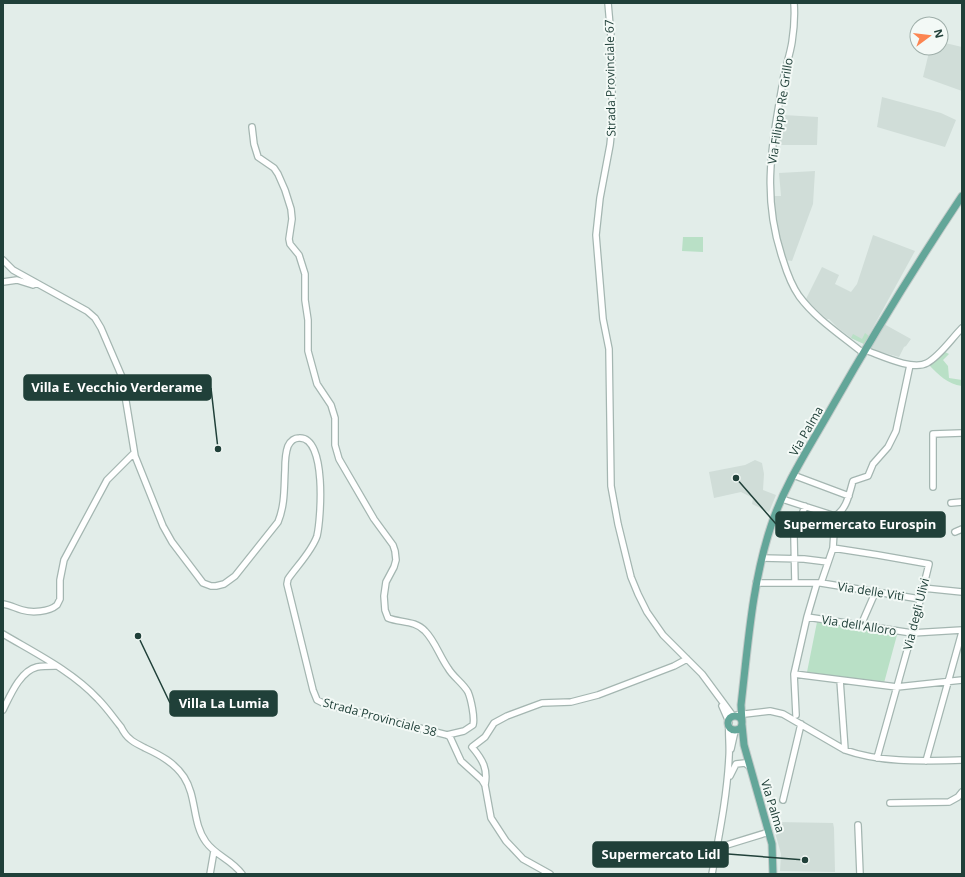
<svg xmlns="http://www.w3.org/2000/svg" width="965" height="877" viewBox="0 0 965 877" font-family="'Open Sans',sans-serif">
  <rect width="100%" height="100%" fill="#e2ede9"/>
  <!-- built -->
  <path fill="#d0ddd8" d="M941 42 962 47V91L923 77 930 48H941Z
    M882 97 941 113 956 120 945 147 877 127Z
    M783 115 818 117 817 145H778Z
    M815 171 813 204 792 261 786 260 775 221 773 196H781L779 173Z
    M873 235 915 251 864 344 851 338 838 328 829 319H827L820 313 806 299 822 267 839 275 835 284 851 292 857 284Z
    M884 324 911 339 906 346 904 347 899 357 870 349Z
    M755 460 762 463 764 474 763 490 776 495 769 512 752 504 753 498 741 492 714 498 709 472 745 465Z
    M776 822 833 823 834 828 835 872 780 871 781 854 773 825Z"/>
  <!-- green -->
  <path fill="#b9e0c6" d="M683 237H703V252L682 251Z
    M865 333 869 336 864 344 851 338 853 334 862 339Z
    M945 352 949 354 943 360 948 366 949 378 962 380V386C947 384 939 375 929 365L942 353Z
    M817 622 897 635 884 683 807 672Z"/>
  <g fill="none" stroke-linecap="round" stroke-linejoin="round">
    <defs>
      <path id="minor" d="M608 3 612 48V126L610 145 600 198 596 235 603 319 609 349 611 486 618 524 631 577 638 594 647 612 663 635 702 674 733 716
        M794 3C795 16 794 29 792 42 790 55 785 68 783 81 772 145 761 196 783 260 787 273 792 286 799 296 816 319 841 335 863 353
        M252 127 254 144 258 157 274 168 278 174 285 190 291 209 292 219 289 239 290 244 299 255 305 274V300L308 320V351L317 384 331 405 335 418V445L339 459 374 519 393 545 395 551 396 560 394 567 386 582 384 596 385 610 388 618C400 623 415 620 425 631 435 641 440 657 448 668 453 677 463 683 468 692 471 699 475 718 473 725L464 731 447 735
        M3 260 13 270 87 311 95 318 101 328 122 377 135 456 163 526 172 542 203 583 211 586H216L224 584 235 576 278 522C285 505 284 488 285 470 285 462 285 454 288 446 290 442 294 438 299 438 327 436 321 519 317 536 312 551 297 566 288 579L287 584 313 690 317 700 325 704 447 735 450 737 461 761 482 780 485 785 491 818 506 841 523 859 550 874
        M3 282 17 280 33 285 36 283
        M865 350C880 355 912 371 927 363 940 356 952 338 962 328
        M793 475 849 496
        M933 487V434L962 433
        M782 499 835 516
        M951 503 962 502
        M835 516C847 509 849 494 853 481L868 476 873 464 888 447 896 431 910 365
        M955 532 962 529
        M833 548 878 555 929 564 912 633 877 758
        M762 558 804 559 828 562
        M756 583H817
        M795 583 794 537 805 506
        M821 583 920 599
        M923 588 962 592
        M3 604C10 605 15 608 22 610 32 613 49 612 57 605L60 599V580L64 560 107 480 134 453
        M807 617 912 633 962 630
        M861 625 875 593
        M3 634C35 653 72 671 98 699 106 707 113 717 121 727 123 731 126 736 130 739 134 743 140 745 145 748 160 755 175 763 184 777 197 797 192 823 206 842 216 856 231 859 242 874
        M794 674 897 687 962 680
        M840 680 845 750
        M722 706 729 722
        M3 710C10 696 20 671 37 667 43 666 49 666 55 666
        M736 715 770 711 783 714 845 750C881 763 923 761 962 760
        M796 715 794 674 807 617 817 583H821L833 548 835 516
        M731 749 735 731
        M926 761 962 632
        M730 776 736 764 745 763 749 766
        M485 785C488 769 483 760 472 747L485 737 494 723 507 716 542 703 571 702 598 695 674 666 687 659
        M783 800 801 724
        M890 803 949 802 958 797 962 792
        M858 825 860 874
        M668 863 769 832
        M210 874 214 851
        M712 874C719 835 727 797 729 757 730 746 728 735 729 723"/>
      <path id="major" d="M728 723a7 7 0 1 1 14 0a7 7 0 1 1-14 0Z
        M742 722 741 705C748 645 752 583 771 526 785 483 810 446 832 407 873 335 916 265 962 196
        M742 725 744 745 772 844 773 874"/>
    </defs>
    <!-- minor casing -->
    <use href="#minor" stroke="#a4b6b1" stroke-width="8"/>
    <!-- major casing -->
    <use href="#major" stroke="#c1cac8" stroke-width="9"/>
    <!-- minor -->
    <use href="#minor" stroke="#fff" stroke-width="5.5"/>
    <!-- major -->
    <use href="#major" stroke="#63a699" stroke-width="7"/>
  </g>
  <g text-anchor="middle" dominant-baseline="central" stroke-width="4" stroke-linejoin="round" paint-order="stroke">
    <!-- street labels -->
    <g font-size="12" fill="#204039" stroke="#f3f9f6">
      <text transform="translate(610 78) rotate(-91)">Strada Provinciale 67</text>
      <text transform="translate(780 111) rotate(-81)">Via Filippo Re Grillo</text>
      <text transform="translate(806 431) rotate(-60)">Via Palma</text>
      <text transform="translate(871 591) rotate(9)">Via delle Viti</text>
      <text transform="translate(916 614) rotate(-76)">Via degli Ulivi</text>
      <text transform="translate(859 625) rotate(9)">Via dell'Alloro</text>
      <text transform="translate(380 717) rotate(15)">Strada Provinciale 38</text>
      <text transform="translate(773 806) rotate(73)">Via Palma</text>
    </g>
  </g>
  <!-- callouts -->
  <path fill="none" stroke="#204039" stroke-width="1.5" d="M218 449L211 388M736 478L776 524M138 636L170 703M805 860L728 854"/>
  <g fill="#204039" stroke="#f3f9f6" stroke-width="1.5">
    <circle cx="218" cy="449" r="4"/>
    <circle cx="736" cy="478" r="4"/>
    <circle cx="138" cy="636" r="4"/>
    <circle cx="805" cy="860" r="4"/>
  </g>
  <g fill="#204039" stroke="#204039" stroke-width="1.5">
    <rect x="24" y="375" width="187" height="25" rx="4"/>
    <rect x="776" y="512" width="169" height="25" rx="4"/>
    <rect x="170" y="691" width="107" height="25" rx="4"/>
    <rect x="593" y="842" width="135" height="25" rx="4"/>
  </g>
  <g font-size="13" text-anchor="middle" font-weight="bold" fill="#fff">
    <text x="117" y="392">Villa E. Vecchio Verderame</text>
    <text x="860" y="529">Supermercato Eurospin</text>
    <text x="224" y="708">Villa La Lumia</text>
    <text x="661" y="859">Supermercato Lidl</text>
  </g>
  <!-- border -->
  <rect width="965" height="877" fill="none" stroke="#204039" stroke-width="8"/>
  <!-- north arrow -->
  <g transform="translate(929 36) rotate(75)"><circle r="19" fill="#f3f9f6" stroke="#9fafaa"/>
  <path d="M0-3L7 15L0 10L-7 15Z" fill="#fc8551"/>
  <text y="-6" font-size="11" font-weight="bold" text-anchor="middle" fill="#204039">N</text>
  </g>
</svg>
